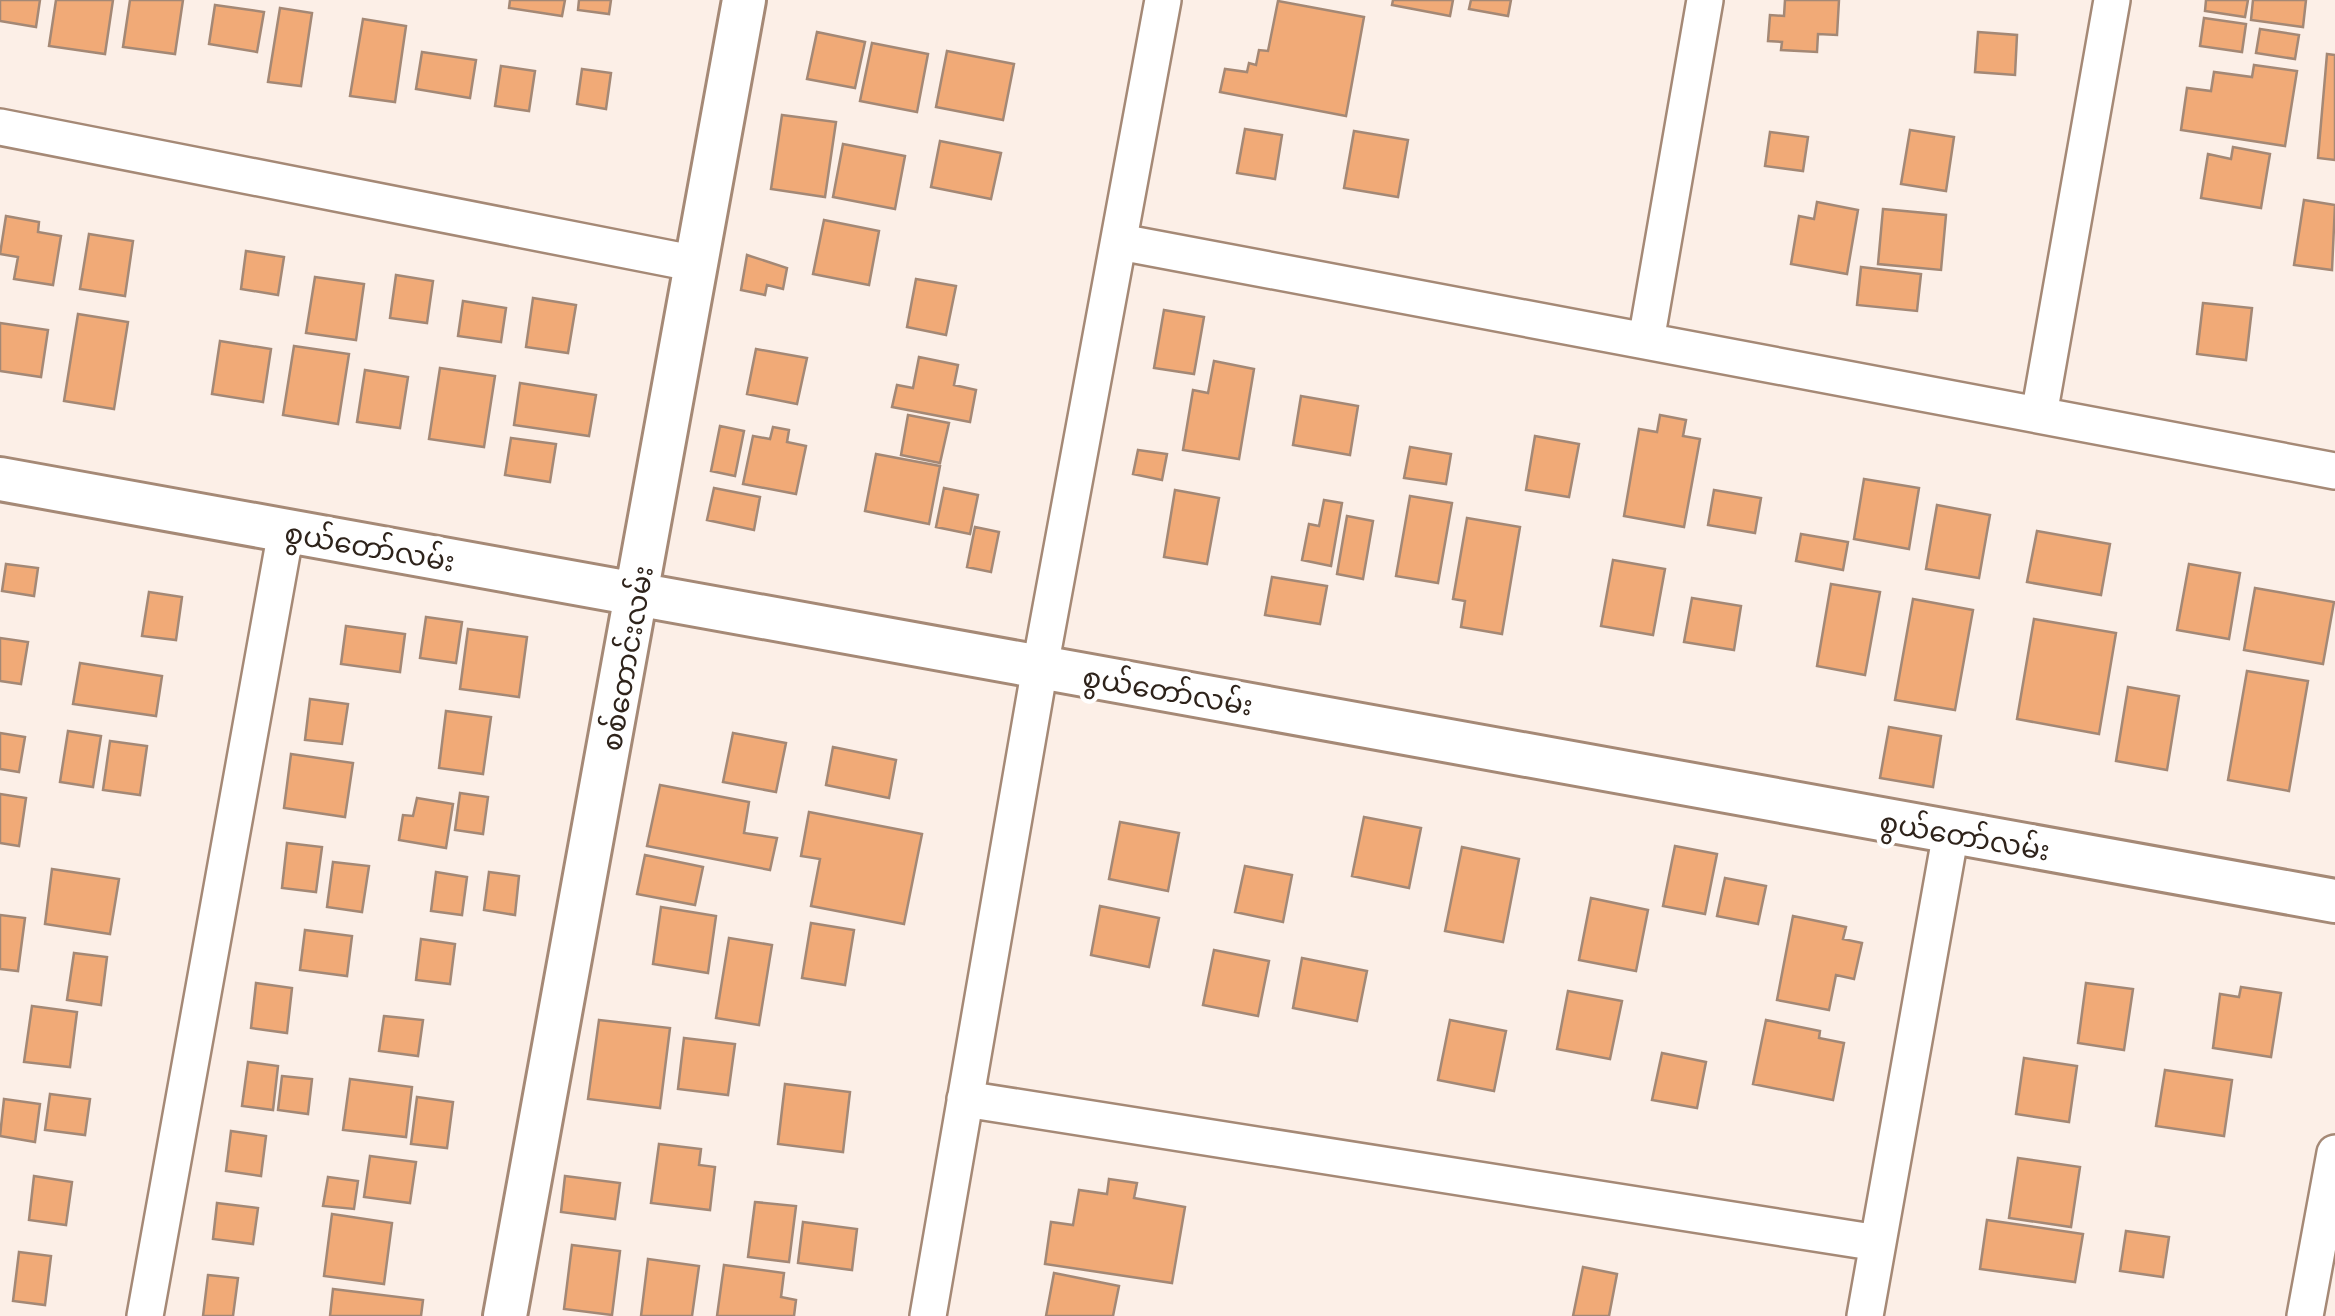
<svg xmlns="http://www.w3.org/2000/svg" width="2335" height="1316" viewBox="0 0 2335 1316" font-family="Lato,'Noto Sans Myanmar',sans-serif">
  <rect width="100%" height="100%" fill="#fcefe7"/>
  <!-- building -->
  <path fill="#f1aa77" stroke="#a48875" stroke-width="2.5" d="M0 0H40L36 27 0 21Z
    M56 0H113L105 54 49 46Z
    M130 0H183L175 54 123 47Z
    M510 0H565L562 16 509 8Z
    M579 0H611L609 14 578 10Z
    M1393 0H1453L1450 16 1392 5Z
    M1471 0H1511L1508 16 1469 9Z
    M1785 0H1839L1837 35 1818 34 1817 52 1781 50 1782 42 1768 41 1770 15 1784 16Z
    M2206 0H2248L2245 17 2205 11Z
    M2253 0H2306L2303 27 2251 20Z
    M1278 1 1364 17 1346 116 1220 92 1225 69 1247 72 1249 63 1256 65 1259 50 1268 51Z
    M215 5 264 12 257 52 209 44Z
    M280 8 312 13 301 86 268 82Z
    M2204 18 2246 24 2242 52 2200 46Z
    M363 19 406 26 395 102 350 96Z
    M2260 29 2299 35 2295 59 2256 53Z
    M817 32 865 42 855 88 807 79Z
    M1978 32 2017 35 2015 75 1975 72Z
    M872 43 928 54 917 112 860 101Z
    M947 51 1014 64 1003 120 936 107Z
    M422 52 476 60 470 98 416 89Z
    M2327 54 2335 55V160L2318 158Z
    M2254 65 2297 71 2285 146 2181 130 2187 88 2211 91 2214 72 2252 77Z
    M501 66 535 71 529 111 495 106Z
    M582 69 611 73 606 109 577 104Z
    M782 115 836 122 825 197 771 189Z
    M1245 129 1282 135 1275 179 1237 173Z
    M1910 130 1954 137 1946 191 1901 184Z
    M1354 131 1408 140 1398 197 1344 188Z
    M1770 132 1808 137 1803 171 1765 166Z
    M940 141 1001 153 991 199 931 187Z
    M843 144 905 156 895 209 833 197Z
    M2233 147 2270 154 2261 208 2201 198 2208 154 2231 159Z
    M2304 200 2335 205 2332 270 2294 265Z
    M1817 202 1858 210 1847 274 1791 264 1799 216 1814 219Z
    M1883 209 1946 215 1941 270 1878 264Z
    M6 216 39 222 38 232 61 236 53 285 14 279 18 257 0 254Z
    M824 220 879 231 869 285 813 274Z
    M89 234 133 241 125 296 80 289Z
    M246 251 284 257 278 295 241 289Z
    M747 255 787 268 783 289 767 285 765 295 741 290Z
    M1861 267 1921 274 1917 311 1857 305Z
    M396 275 433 281 427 323 390 318Z
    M315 277 364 284 356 340 306 333Z
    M916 279 956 286 946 335 907 327Z
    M533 298 576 305 568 353 526 347Z
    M463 301 506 308 501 342 458 336Z
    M2203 303 2252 308 2246 360 2197 354Z
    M1164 310 1204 317 1194 374 1154 368Z
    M78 314 128 322 114 409 64 401Z
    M0 323 48 330 41 377 0 371Z
    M220 341 271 349 263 402 212 394Z
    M294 346 349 354 338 424 283 415Z
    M756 349 807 358 797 404 747 394Z
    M919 357 958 365 954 385 976 390 970 422 892 407 897 385 913 388Z
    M1214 361 1254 369 1239 459 1183 450 1193 390 1208 393Z
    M440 368 495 376 484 447 429 439Z
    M365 370 408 377 400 428 357 422Z
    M520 383 596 395 589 436 514 425Z
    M1301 396 1358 406 1350 455 1293 445Z
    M908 415 949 423 940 463 901 455Z
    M1660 415 1686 420 1683 436 1700 439 1684 527 1624 516 1639 429 1657 432Z
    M720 426 744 431 735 476 711 471Z
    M773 427 789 430 787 442 806 446 796 494 743 484 753 436 770 439Z
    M1535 436 1579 444 1569 497 1526 490Z
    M511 438 556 444 550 482 505 475Z
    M1410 447 1451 454 1446 484 1404 478Z
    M1138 450 1167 454 1162 480 1133 474Z
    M876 454 940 466 929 524 865 511Z
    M1864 479 1919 488 1909 549 1854 539Z
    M714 488 760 497 754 530 707 520Z
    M944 488 978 495 970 534 936 527Z
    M1175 490 1219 498 1207 564 1164 557Z
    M1714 490 1761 498 1755 533 1708 525Z
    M1410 496 1452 503 1438 583 1396 576Z
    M1324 500 1342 503 1331 566 1302 560 1309 524 1319 526Z
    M1937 505 1990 515 1979 578 1926 569Z
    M1347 516 1373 521 1363 579 1337 574Z
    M1467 518 1520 527 1502 634 1461 627 1465 601 1453 599Z
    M975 527 999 532 991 572 967 567Z
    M2037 531 2110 544 2101 595 2027 582Z
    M1801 534 1848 542 1843 570 1796 561Z
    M1613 560 1665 569 1653 635 1601 626Z
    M6 564 38 568 34 596 2 591Z
    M2189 564 2240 573 2229 639 2177 630Z
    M1272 577 1327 586 1320 624 1265 615Z
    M1831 584 1880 592 1865 675 1817 666Z
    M2255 588 2334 602 2323 664 2244 650Z
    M149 592 182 597 176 640 142 636Z
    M1692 598 1741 606 1734 650 1684 642Z
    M1913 599 1973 610 1955 710 1895 700Z
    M426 617 462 622 456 663 420 658Z
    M2034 619 2116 633 2099 734 2017 719Z
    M346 626 405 634 400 672 341 664Z
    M468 629 527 637 519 697 460 689Z
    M0 638 28 642 21 684 0 681Z
    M80 663 162 676 156 716 73 704Z
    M2247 671 2308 681 2289 791 2228 780Z
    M2128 687 2179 696 2167 770 2116 761Z
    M310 699 348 704 342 744 305 740Z
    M446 711 491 717 483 774 439 768Z
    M1889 727 1941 736 1933 787 1880 778Z
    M68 731 101 736 93 787 60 782Z
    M0 733 25 737 19 772 0 769Z
    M733 733 786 743 776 792 723 782Z
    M110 741 147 746 140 795 103 790Z
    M833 747 896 760 889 798 826 785Z
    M291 754 353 763 345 817 284 808Z
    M660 785 749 802 744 833 777 838 770 870 647 846Z
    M460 793 488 797 483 834 455 830Z
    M0 794 26 798 19 846 0 843Z
    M417 798 453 804 446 848 399 840 403 815 413 816Z
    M809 812 922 834 904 924 811 906 820 859 801 856Z
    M1364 817 1421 828 1409 888 1352 876Z
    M1120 822 1179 833 1168 891 1109 879Z
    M287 843 322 847 316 892 282 888Z
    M1675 846 1717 854 1705 914 1663 906Z
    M1462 847 1519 859 1503 942 1445 931Z
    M645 855 703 867 695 905 637 894Z
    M333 862 369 866 362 912 327 907Z
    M1245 866 1292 875 1283 922 1235 912Z
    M52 869 119 879 110 934 45 924Z
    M436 872 467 877 462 915 431 911Z
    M489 872 519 876 515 915 484 910Z
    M1725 878 1766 886 1758 924 1717 916Z
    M1591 898 1648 910 1636 971 1579 960Z
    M1100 906 1159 918 1149 967 1091 955Z
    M661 907 716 916 708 973 653 964Z
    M0 915 25 918 18 971 0 969Z
    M1793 916 1846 927 1843 939 1862 943 1854 979 1836 975 1829 1010 1777 1000Z
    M811 923 854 930 845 985 802 978Z
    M305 930 352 936 347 976 300 970Z
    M729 938 772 945 759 1025 716 1018Z
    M421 939 455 944 450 984 416 980Z
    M1214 950 1269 961 1258 1016 1203 1005Z
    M74 953 107 957 101 1005 67 1000Z
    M1302 958 1367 971 1357 1021 1293 1008Z
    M256 983 292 988 287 1033 251 1028Z
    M2086 983 2133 989 2124 1050 2078 1043Z
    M2241 987 2281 993 2271 1057 2213 1048 2220 994 2239 997Z
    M1568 991 1622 1001 1610 1059 1557 1049Z
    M32 1006 77 1012 70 1067 24 1062Z
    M384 1016 423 1020 418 1056 379 1051Z
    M599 1020 670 1028 660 1108 588 1099Z
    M1450 1020 1506 1031 1494 1091 1438 1080Z
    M1766 1020 1820 1031 1819 1038 1844 1043 1833 1100 1753 1084Z
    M684 1038 735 1044 728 1095 678 1089Z
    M1662 1053 1706 1062 1697 1108 1652 1100Z
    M2024 1058 2077 1066 2069 1122 2016 1114Z
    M248 1062 278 1066 273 1110 242 1106Z
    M2165 1070 2232 1080 2224 1136 2156 1126Z
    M282 1076 312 1079 308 1114 278 1110Z
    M350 1079 412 1087 406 1137 343 1130Z
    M785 1084 850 1092 843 1152 778 1144Z
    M50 1094 90 1099 85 1135 45 1130Z
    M417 1097 453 1102 447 1148 411 1144Z
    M4 1099 40 1104 35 1142 0 1136Z
    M231 1131 266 1136 261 1176 226 1171Z
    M659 1144 701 1149 699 1165 715 1167 710 1210 651 1203Z
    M370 1156 416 1162 410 1203 364 1197Z
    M2018 1158 2080 1167 2071 1227 2009 1218Z
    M34 1176 72 1182 66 1225 29 1220Z
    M565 1176 620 1183 615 1219 561 1212Z
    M328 1177 358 1181 354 1209 323 1206Z
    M1109 1179 1137 1183 1134 1198 1185 1207 1172 1283 1045 1264 1051 1222 1073 1225 1079 1190 1107 1194Z
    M755 1202 796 1206 789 1262 748 1257Z
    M217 1203 258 1208 253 1244 213 1239Z
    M332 1214 392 1223 384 1284 324 1276Z
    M1987 1220 2083 1234 2075 1282 1980 1269Z
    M803 1222 857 1229 852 1270 798 1263Z
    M2126 1231 2169 1237 2163 1277 2120 1271Z
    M572 1245 620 1251 612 1315 564 1309Z
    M19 1252 51 1256 45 1305 13 1301Z
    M648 1259 699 1266 692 1316H641Z
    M724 1265 784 1273 781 1297 796 1300 794 1316H717Z
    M1583 1267 1617 1274 1609 1316H1573Z
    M1054 1273 1119 1286 1113 1316H1046Z
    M208 1275 238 1278 233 1316H203Z
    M333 1289 423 1300 421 1316H330Z"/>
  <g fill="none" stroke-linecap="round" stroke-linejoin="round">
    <defs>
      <path id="minor" d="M0 127 697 264
        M1120 242 2335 471
        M1646 341 1705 0
        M2039 415 2112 0
        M965 1099 1878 1243
        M145 1316 286 531
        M928 1316 1040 667 1163 0
        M1865 1316 1951 832
        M2305 1316 2335 1153"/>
      <path id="tertiary" d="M0 479 2335 901
        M505 1316 744 0"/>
    </defs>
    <!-- minor casing -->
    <use href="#minor" stroke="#a58976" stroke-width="40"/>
    <!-- tertiary casing -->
    <use href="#tertiary" stroke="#a58976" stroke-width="48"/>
    <!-- minor -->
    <use href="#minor" stroke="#fff" stroke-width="35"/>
    <!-- tertiary -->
    <use href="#tertiary" stroke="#fff" stroke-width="42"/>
  </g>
  <g text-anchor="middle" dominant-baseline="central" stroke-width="9" stroke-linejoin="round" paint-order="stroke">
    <!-- street labels -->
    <g font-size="28" fill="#2e231b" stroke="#fff">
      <text transform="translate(370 546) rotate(10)">စွယ်တော်လမ်း</text>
      <text transform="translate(626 658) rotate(-80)">စစ်တောင်းလမ်း</text>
      <text transform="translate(1168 690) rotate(10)">စွယ်တော်လမ်း</text>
      <text transform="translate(1965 835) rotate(10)">စွယ်တော်လမ်း</text>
    </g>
  </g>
</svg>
